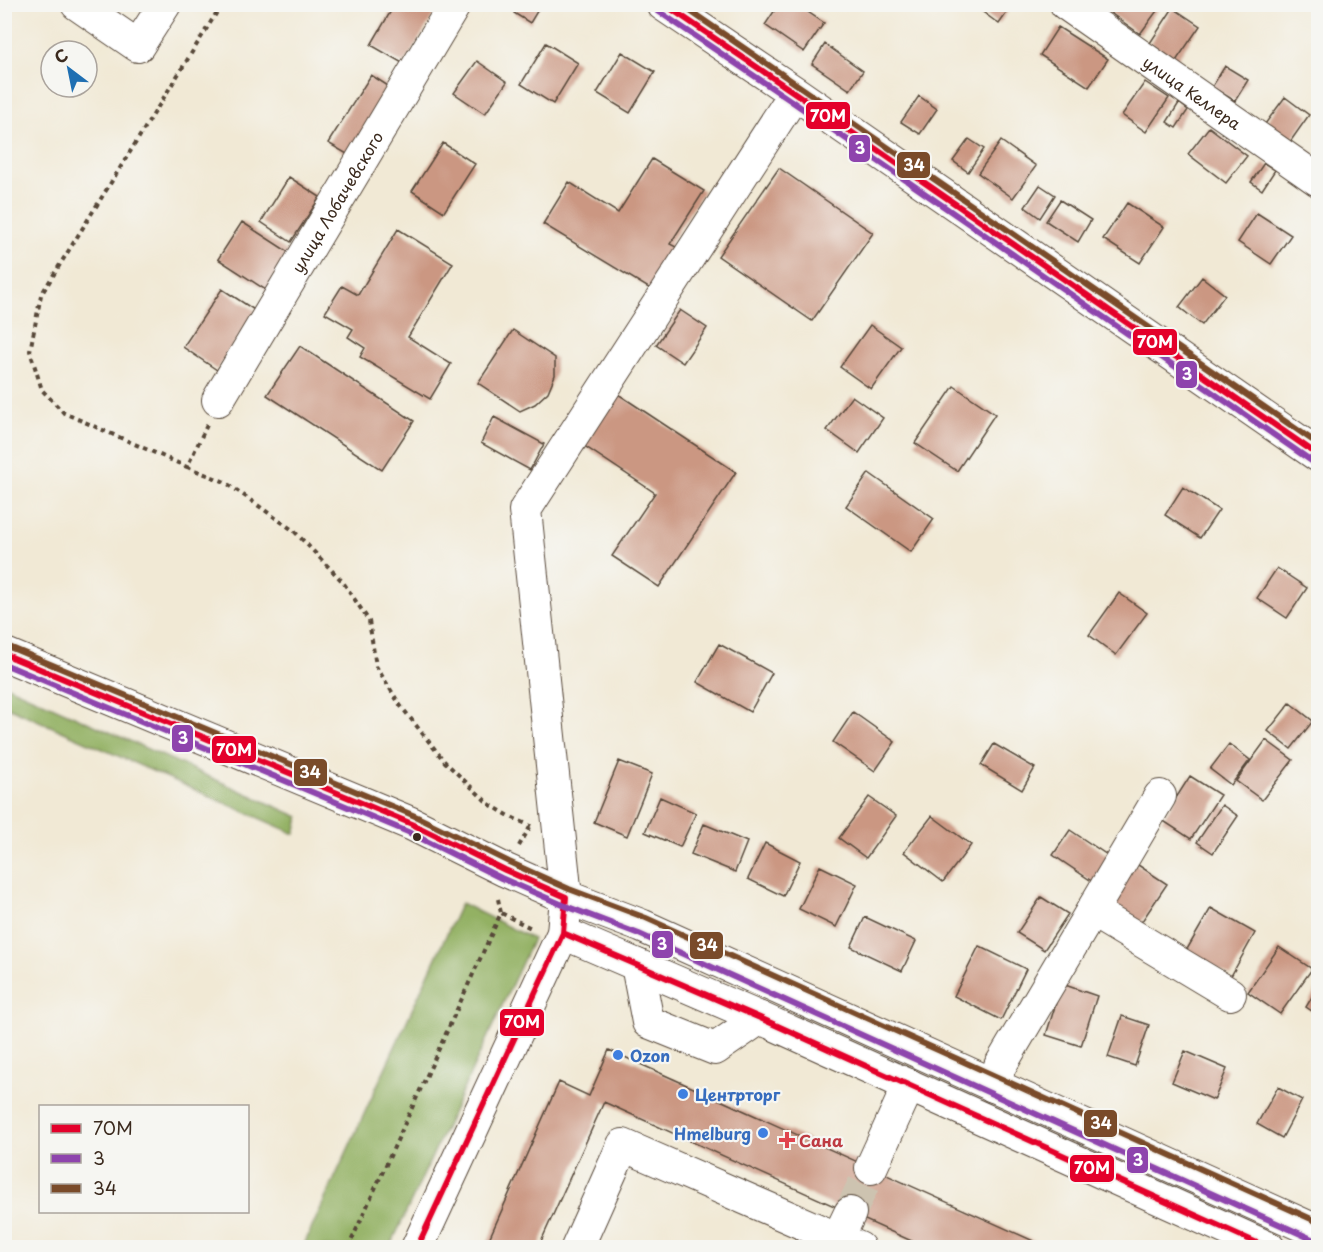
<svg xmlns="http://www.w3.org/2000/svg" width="1323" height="1252" viewBox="0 0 1323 1252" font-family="'Playpen Sans',sans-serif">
  <rect width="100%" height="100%" fill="#f6f6f2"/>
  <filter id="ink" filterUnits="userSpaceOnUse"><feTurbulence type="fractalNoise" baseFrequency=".0167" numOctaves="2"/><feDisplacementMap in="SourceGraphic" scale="12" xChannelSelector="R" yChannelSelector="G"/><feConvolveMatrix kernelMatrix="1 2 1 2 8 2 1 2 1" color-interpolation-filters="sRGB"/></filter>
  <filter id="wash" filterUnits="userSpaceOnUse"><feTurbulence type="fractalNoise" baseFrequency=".008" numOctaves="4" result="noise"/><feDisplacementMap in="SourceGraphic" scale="24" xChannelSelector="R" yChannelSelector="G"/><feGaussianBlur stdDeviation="1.35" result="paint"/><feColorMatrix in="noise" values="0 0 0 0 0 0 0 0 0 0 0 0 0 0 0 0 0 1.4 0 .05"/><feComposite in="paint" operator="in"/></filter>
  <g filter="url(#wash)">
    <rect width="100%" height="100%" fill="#f1e9d5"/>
    <!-- forest -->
    <path fill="#93b164" stroke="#676e41" stroke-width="1.5" d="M5 685 299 817 295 834 5 706Z
      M461 903 533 939 390 1247H303Z"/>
    <g id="blocks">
      <!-- building -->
      <path fill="#cb9782" d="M395 4H432L438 8 404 64 371 45Z
        M520 4H533L539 8 530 23 514 13Z
        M779 4H796L824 23 804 52 765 25Z
        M972 4H1013L999 24Z
        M1098 4H1162L1140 34Z
        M1173 8 1200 26 1176 61 1150 43Z
        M1058 27 1108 59 1089 87 1040 55Z
        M546 43 578 63 553 104 521 84Z
        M825 44 863 71 850 90 812 64Z
        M622 52 655 72 630 113 597 93Z
        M477 61 507 82 485 114 454 93Z
        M1225 66 1248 80 1235 101 1212 87Z
        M371 75 396 91 354 158 328 143Z
        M1145 82 1169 98 1146 132 1122 115Z
        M919 96 937 109 920 134 901 122Z
        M1285 97 1309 115 1290 142 1265 124Z
        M1179 103 1188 110 1176 128 1167 122Z
        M1209 127 1247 156 1226 183 1188 154Z
        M969 139 984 149 968 172 953 161Z
        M1001 141 1036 166 1013 198 978 173Z
        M443 143 475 164 444 212 412 191Z
        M652 159 704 191 670 244 678 248 652 290 543 224 569 182 618 213Z
        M1264 163 1275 170 1262 190 1251 182Z
        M779 168 873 233 812 321 718 256Z
        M289 177 320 197 291 242 261 222Z
        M1040 185 1055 195 1040 218 1025 207Z
        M1060 200 1091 220 1078 242 1046 221Z
        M1127 203 1164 227 1140 263 1103 239Z
        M1257 213 1291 235 1271 264 1238 242Z
        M242 222 296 257 272 294 218 259Z
        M398 229 453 263 408 337 451 364 430 399 360 357 365 348 348 337 353 329 325 313 342 286 358 295Z
        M1202 277 1225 295 1202 325 1179 307Z
        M222 289 256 311 217 370 183 347Z
        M680 310 707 328 683 363 656 345Z
        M870 325 901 347 871 389 840 367Z
        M513 330 555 358V375L548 392 535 404 520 411 478 383Z
        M300 346 414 421 382 470 267 395Z
        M954 386 995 414 957 471 915 443Z
        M615 392 736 472 659 587 612 556 655 493 580 443Z
        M852 396 883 418 859 453 827 430Z
        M494 417 544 444 530 470 481 443Z
        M869 473 934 519 911 552 846 506Z
        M1183 487 1219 510 1200 538 1165 515Z
        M1277 568 1307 588 1287 618 1257 598Z
        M1119 593 1147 613 1116 655 1089 635Z
        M719 644 772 673 750 712 697 682Z
        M1290 703 1313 721 1291 749 1268 731Z
        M853 712 895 742 875 771 833 742Z
        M1266 740 1293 760 1262 800 1236 781Z
        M994 744 1035 768 1022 790 981 765Z
        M1229 744 1250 760 1231 785 1210 769Z
        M619 761 652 774 627 836 594 822Z
        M1190 776 1220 795 1191 839 1162 820Z
        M660 797 696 813 680 847 645 832Z
        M869 797 896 816 866 858 839 838Z
        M1222 805 1238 816 1213 853 1197 842Z
        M932 816 971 845 943 882 904 852Z
        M704 824 747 842 735 872 691 854Z
        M1070 830 1113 859 1096 884 1053 855Z
        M765 843 800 861 783 896 748 879Z
        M1135 863 1167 884 1138 927 1106 905Z
        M820 866 857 884 836 927 799 909Z
        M1041 897 1068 914 1044 950 1017 933Z
        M1211 908 1255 933 1231 976 1186 951Z
        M865 917 916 941 902 971 851 947Z
        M979 946 1026 969 1001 1020 954 996Z
        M1279 947 1312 969 1280 1014 1248 992Z
        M1062 984 1097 996 1081 1046 1046 1035Z
        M1318 987V1015L1306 1007Z
        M1122 1016 1149 1025 1135 1066 1108 1057Z
        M609 1050 1049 1248H927L604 1102 538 1248H485L559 1082 589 1096Z
        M1185 1051 1227 1069 1214 1100 1172 1082Z
        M1278 1087 1302 1100 1282 1138 1257 1124Z"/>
    </g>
  </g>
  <g filter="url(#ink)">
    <use href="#blocks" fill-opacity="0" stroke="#564739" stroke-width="1.5"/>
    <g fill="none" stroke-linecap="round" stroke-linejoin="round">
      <!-- minor-tunnel -->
      <path stroke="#cdc3b0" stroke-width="32" stroke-dasharray="32 16" stroke-linecap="butt" d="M850 1213 871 1168"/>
      <defs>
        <g id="minor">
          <path d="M77 4 138 46 165 4"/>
          <path id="s1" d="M1066 4 1318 180"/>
          <path id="s2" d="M218 400 455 4"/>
          <path d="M1092 911 1230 994"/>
          <path d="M563 933 760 1018 1269 1248"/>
          <path d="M637 965 648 1022 715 1049 760 1018"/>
          <path d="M993 1086 1000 1066 1160 796"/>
          <path d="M871 1168 909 1085"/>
          <path d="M838 1238 850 1213"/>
          <path d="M417 1248 563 933 566 897 525 510 795 93"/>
          <path d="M577 1248 623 1145 859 1248"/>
        </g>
        <path id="major" d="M663 4 795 93 1318 455
          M4 654 412 824 505 870 566 897 642 926 1318 1232"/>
      </defs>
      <!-- minor casing -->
      <use href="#minor" stroke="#564739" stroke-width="34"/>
      <!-- major casing -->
      <use href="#major" stroke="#564739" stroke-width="35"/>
      <!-- path -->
      <path stroke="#564739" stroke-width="4" stroke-dasharray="4.5 4.5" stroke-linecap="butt" d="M207 425 187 467 64 413 42 390 30 351 41 295 222 4
        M187 467 225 482 294 531 343 582 369 621 376 666 400 705 445 762 489 804 511 817 531 826
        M519 846 530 827
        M498 899 501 913
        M348 1248 501 913 533 929"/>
      <!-- minor -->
      <use href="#minor" stroke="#fff" stroke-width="32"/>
      <!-- major -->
      <use href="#major" stroke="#fff" stroke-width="33"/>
      <defs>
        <path id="bus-1" d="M664 4 795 93 1318 455
          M4 654 412 824 505 870 566 897 563 933 417 1248
          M563 933 760 1018 1268 1248"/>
        <path id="bus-2" d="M658 11 790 100 1313 462
          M4 664 408 832 501 878 563 905 639 934 1314 1240"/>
        <path id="bus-3" d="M680 4 1318 444
          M7 646 415 816 509 862 569 889 646 918 1318 1222"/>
      </defs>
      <!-- bus-1 casing -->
      <use href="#bus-1" stroke="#f6f6f2" stroke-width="10"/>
      <!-- bus-2 casing -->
      <use href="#bus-2" stroke="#f6f6f2" stroke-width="10"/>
      <!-- bus-3 casing -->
      <use href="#bus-3" stroke="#f6f6f2" stroke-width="10"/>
      <!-- bus-1 -->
      <use href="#bus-1" stroke="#e4002b" stroke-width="6"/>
      <!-- bus-2 -->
      <use href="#bus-2" stroke="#8e44ad" stroke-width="6"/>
      <!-- bus-3 -->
      <use href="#bus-3" stroke="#7a4b2a" stroke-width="6"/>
    </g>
  </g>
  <!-- markers -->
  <circle fill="#3b2a1e" stroke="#f6f6f2" stroke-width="2" cx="417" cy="837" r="5"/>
  <g fill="#3f7fe0" stroke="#f6f6f2" stroke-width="2">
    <circle cx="618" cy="1055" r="6"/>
    <circle cx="683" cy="1094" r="6"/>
    <circle cx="763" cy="1133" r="6"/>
  </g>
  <path fill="#e0444e" stroke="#f6f6f2" stroke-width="2" d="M784 1131h6v6h6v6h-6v6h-6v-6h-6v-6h6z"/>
  <g text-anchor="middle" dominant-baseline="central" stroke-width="4.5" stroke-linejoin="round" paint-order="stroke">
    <!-- street labels -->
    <g font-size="16" fill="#3b2a1e" stroke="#f6f6f2">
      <text stroke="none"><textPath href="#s1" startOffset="154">улица Келлера</textPath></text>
      <text stroke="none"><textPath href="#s2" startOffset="231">улица Лобачевского</textPath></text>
    </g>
    <!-- shop labels -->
    <g font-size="16" font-weight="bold" fill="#366cbe" stroke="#f6f6f2" text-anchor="start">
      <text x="630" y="1055">Ozon</text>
      <text x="695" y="1094">Центрторг</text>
      <text x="751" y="1133" text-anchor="end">Hmelburg</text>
    </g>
    <!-- health labels -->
    <g font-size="16" font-weight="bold" fill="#be3a42" stroke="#f6f6f2" text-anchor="start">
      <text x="799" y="1140">Сана</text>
    </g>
  </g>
  <g stroke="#f6f6f2" stroke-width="2">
    <rect x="805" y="101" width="46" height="29" rx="6" fill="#e4002b"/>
    <rect x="848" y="134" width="23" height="29" rx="6" fill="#8e44ad"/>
    <rect x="896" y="151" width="35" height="28" rx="6" fill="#7a4b2a"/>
    <rect x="1132" y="328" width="46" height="28" rx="6" fill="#e4002b"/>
    <rect x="1175" y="360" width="23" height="29" rx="6" fill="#8e44ad"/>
    <rect x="171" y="724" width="23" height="29" rx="6" fill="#8e44ad"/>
    <rect x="211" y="735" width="46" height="29" rx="6" fill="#e4002b"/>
    <rect x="293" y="758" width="35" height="29" rx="6" fill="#7a4b2a"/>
    <rect x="651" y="930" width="23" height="29" rx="6" fill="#8e44ad"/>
    <rect x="689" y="931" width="35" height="29" rx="6" fill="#7a4b2a"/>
    <rect x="499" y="1008" width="46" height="29" rx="6" fill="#e4002b"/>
    <rect x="1083" y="1109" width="35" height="29" rx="6" fill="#7a4b2a"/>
    <rect x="1126" y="1146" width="23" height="28" rx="6" fill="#8e44ad"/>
    <rect x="1069" y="1154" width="46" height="29" rx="6" fill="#e4002b"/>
  </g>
  <g font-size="16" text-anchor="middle" font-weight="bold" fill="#fff">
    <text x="828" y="122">70М</text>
    <text x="860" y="154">3</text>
    <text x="914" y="171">34</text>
    <text x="1155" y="348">70М</text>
    <text x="1187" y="380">3</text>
    <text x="183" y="744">3</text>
    <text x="234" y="756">70М</text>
    <text x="310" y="778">34</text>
    <text x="662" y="950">3</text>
    <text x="707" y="951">34</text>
    <text x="522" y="1028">70М</text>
    <text x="1101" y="1129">34</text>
    <text x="1138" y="1166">3</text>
    <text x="1092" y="1174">70М</text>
  </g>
  <!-- margin -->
  <rect width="1323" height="1252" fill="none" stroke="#f6f6f2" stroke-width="24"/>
  <!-- legend -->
  <rect x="39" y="1105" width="210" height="108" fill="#f6f6f2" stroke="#aba49d" stroke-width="1.5"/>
  <rect x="51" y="1124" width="30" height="9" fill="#e4002b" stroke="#aba49d" stroke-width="1.5"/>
  <text x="93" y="1135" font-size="18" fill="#3b2a1e">70М</text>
  <rect x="51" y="1154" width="30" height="9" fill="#8e44ad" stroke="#aba49d" stroke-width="1.5"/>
  <text x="93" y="1165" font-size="18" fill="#3b2a1e">3</text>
  <rect x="51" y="1184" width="30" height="9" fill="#7a4b2a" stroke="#aba49d" stroke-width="1.5"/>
  <text x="93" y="1195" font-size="18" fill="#3b2a1e">34</text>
  <!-- north arrow -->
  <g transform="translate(69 69) rotate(328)"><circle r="28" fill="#f6f6f2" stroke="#aba49d" stroke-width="1.5"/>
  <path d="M0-4.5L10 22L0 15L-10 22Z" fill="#1f6fb2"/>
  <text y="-9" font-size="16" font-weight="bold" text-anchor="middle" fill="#3b2a1e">С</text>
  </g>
</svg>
